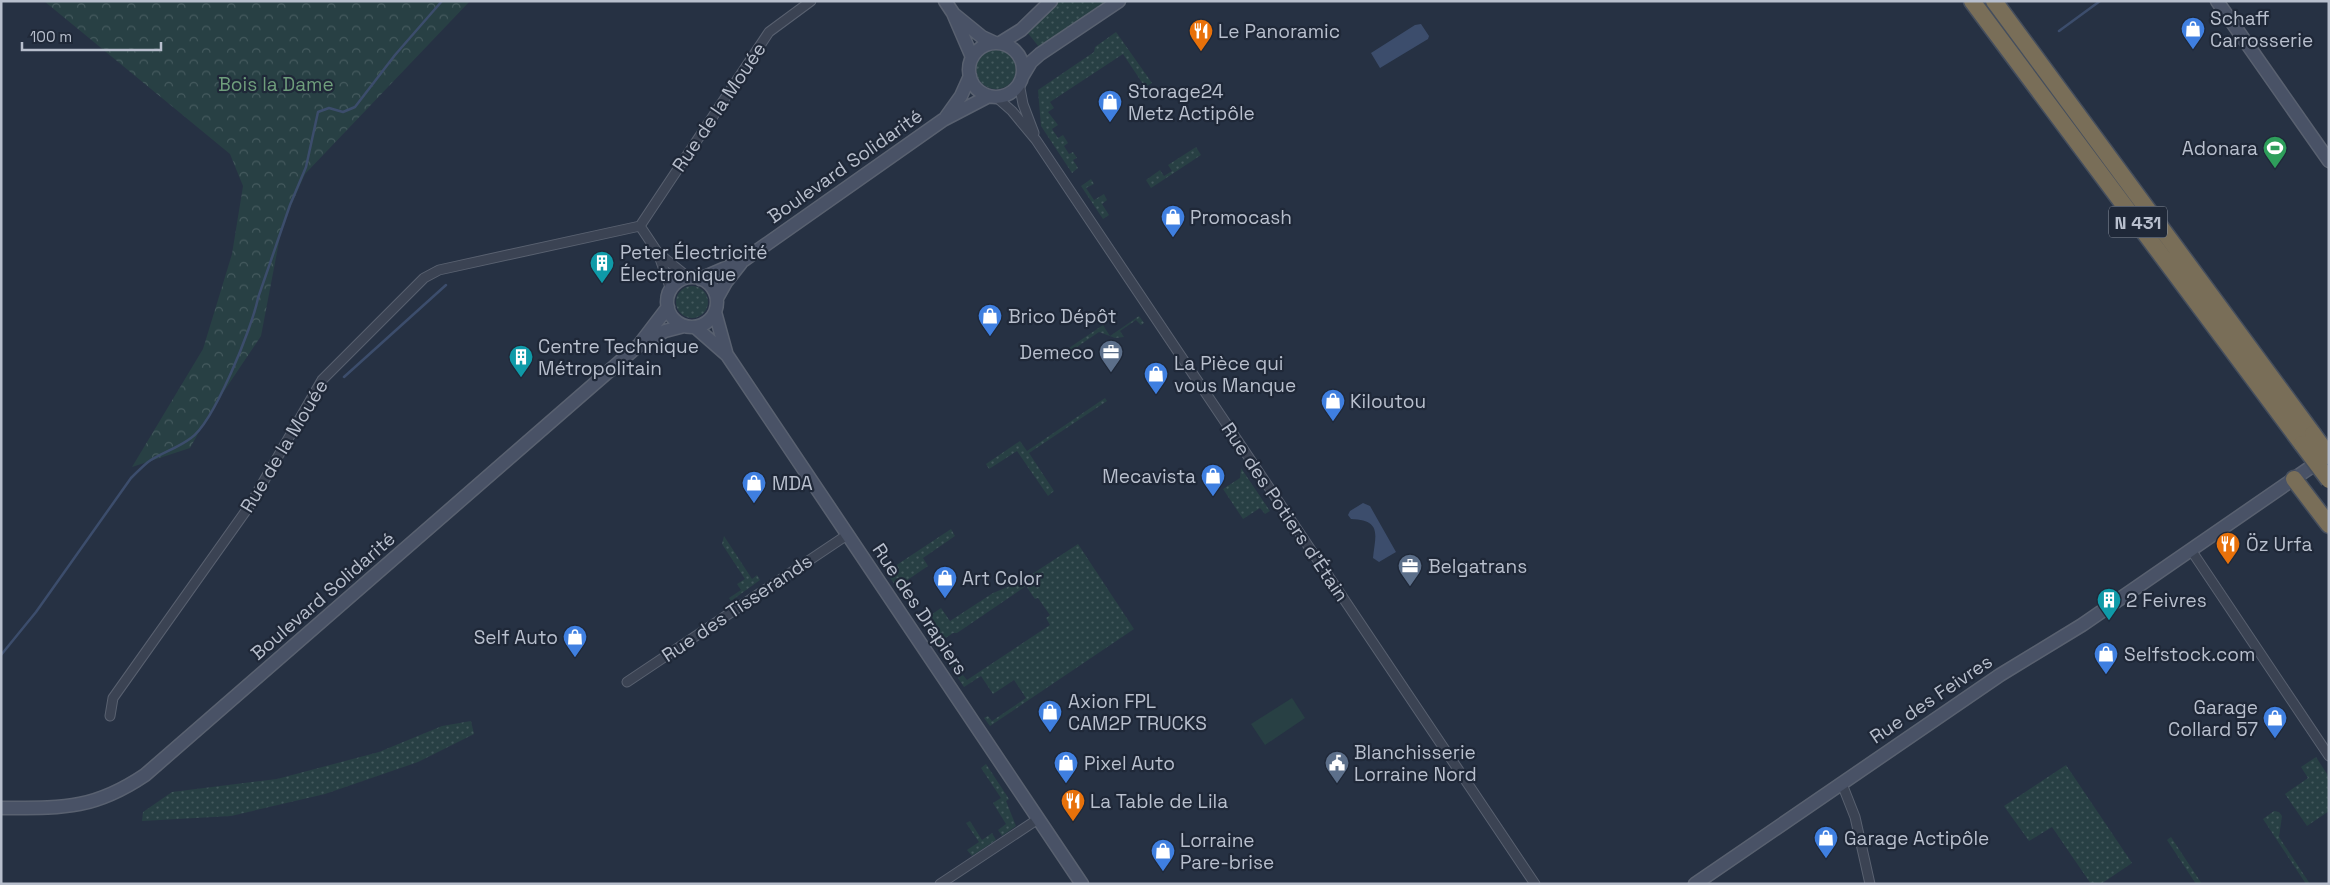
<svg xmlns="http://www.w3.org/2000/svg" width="2330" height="885" viewBox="0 0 2330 885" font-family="'Space Grotesk',sans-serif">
  <defs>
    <pattern id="grass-dots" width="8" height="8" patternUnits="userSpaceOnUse" patternTransform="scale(1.25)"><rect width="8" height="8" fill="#284044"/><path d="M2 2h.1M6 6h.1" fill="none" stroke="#455a5e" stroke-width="1.8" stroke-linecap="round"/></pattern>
    <pattern id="forest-crowns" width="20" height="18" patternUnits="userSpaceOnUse" patternTransform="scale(1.25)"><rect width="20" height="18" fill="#284044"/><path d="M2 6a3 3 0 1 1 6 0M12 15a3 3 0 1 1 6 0" fill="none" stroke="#455a5e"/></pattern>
  </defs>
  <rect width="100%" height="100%" fill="#263143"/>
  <!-- grass -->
  <path fill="url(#grass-dots)" d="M1060 1H1109L1039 47 1027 32Z
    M1116 32 1152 83 1145 87 1123 54 1050 102 1054 108 1048 112 1058 125 1052 129 1058 138 1063 135 1068 143 1064 146 1069 154 1073 152 1077 158 1073 160 1078 168 1072 173 1041 126 1038 90 1094 52 1095 47Z
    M976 69a20 20 0 1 1 40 0a20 20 0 1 1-40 0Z
    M1196 147 1201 155 1151 188 1146 180 1160 170 1164 176 1172 171 1168 165Z
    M1091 179 1094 184 1086 188 1094 200 1104 194 1107 200 1102 204 1109 215 1103 219 1081 186Z
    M676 302a16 16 0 1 1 32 0a16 16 0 1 1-32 0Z
    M1139 316 1144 323 1141 325 1136 320 1120 331 1124 337 1115 338 1099 332 1071 351 1066 350 1103 325 1110 336Z
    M1105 398 1107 401 1029 453 1054 491 1048 496 1017 451 989 469 986 464 1020 441 1027 451Z
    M1241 468 1270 511 1265 514 1260 508 1243 519 1223 489 1240 478Z
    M951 529 955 536 923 558 928 566 903 583 906 589 900 592 886 572Z
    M724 536 752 579 757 575 760 580 731 601 729 598 741 590 737 584 745 579 722 544Z
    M1078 544 1134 629 990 726 984 718 988 716 992 721 1026 698 1014 680 993 694 981 676 964 687 958 678 963 675 967 680 1050 625 1046 618 1050 615 1038 598 1035 599 1026 586 957 633H953L941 641 957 665 953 670 922 621 941 608 950 621 993 593 1020 582Z
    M471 721 474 734 418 762 325 794 231 816 142 821 143 812 172 792 277 779 379 752 442 726Z
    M2316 757 2329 777V811L2307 826 2285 794 2308 778 2301 767Z
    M986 764 1009 799 1006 801 1016 826 1002 836 998 830 1006 824 993 803 1001 798 981 768Z
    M2066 765 2132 863 2101 884H2091L2052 827 2029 841 2004 806Z
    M2274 811 2279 812 2282 816 2279 837 2310 884H2306L2263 819Z
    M970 821 982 840 992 833 996 840 972 856 967 850 979 842 966 823Z
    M2171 837 2202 884H2196L2167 840Z"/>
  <!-- forest -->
  <path fill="url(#forest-crowns)" d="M44 1H470L305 174 282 226 261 336 212 409 190 448 132 467 203 349 232 254 243 186 230 154Z"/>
  <!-- park -->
  <path fill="#284044" d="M1292 698 1305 718 1265 745 1251 724Z"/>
  <!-- water -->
  <path fill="#3c4d6c" d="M1421 24 1429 36 1428 39 1380 68 1371 53 1415 25Z
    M1363 503 1370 506 1396 552 1379 562 1373 558C1375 536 1383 520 1351 519L1348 515 1350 511Z"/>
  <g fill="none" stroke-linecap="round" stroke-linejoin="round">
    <!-- stream -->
    <path stroke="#3c4d6c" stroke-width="2.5" d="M2059 31 2100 1
      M344 377 446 285
      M1 655 36 612 131 478C136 473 142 467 148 462 161 453 178 448 191 438 214 422 252 328 258 298L290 205 306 167 318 112 329 108 343 112 355 107 395 55 442 1"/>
    <defs>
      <path id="street" d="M1019 83 1023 104 1034 133
        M995 96 1012 111 1036 140 1535 884
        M640 226 658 253 689 278
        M658 253 671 290
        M2191 550 2329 756
        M627 682 847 535
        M110 716 113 698 250 505 322 380 424 278 439 270 640 226 769 32 811 1
        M1842 784 1855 817 1870 884
        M940 884 1038 819"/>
      <path id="secondary" d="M945 1 953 13 972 57
        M2217 1 2329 161
        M955 15 982 37 995 43
        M1000 43 1021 30 1051 1
        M969 70a27 27 0 1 1 54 0a27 27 0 1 1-54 0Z
        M1022 77 1031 62 1040 54 1119 1
        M946 117 961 96 970 76
        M667 302a25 25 0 1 1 50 0a25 25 0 1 1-50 0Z
        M700 279 744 260 943 120 989 96
        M717 298 726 282 741 263
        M715 312 726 352
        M695 327 727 355 1082 884
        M643 342 665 331 684 326
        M1 808C62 808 93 810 145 775L639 345 668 307
        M1695 884 2000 675 2082 625 2324 458"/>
      <path id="highway" d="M1972 1 2302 444
        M1994 1 2313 434
        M2294 479 2329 525"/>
    </defs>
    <!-- street casing -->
    <use href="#street" stroke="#596170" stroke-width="11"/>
    <!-- secondary casing -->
    <use href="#secondary" stroke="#596170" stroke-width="15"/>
    <!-- highway casing -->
    <use href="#highway" stroke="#454e5d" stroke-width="19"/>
    <!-- street -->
    <use href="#street" stroke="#3b4353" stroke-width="9"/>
    <!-- secondary -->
    <use href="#secondary" stroke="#495266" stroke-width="12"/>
    <!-- highway -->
    <use href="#highway" stroke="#796e58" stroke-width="16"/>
    <defs>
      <path id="highway-bridge" d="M2313 434 2329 456
        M2302 444 2329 480"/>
    </defs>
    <!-- highway-bridge casing -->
    <use href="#highway-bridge" stroke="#454e5d" stroke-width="19" stroke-linecap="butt"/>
    <!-- highway-bridge -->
    <use href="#highway-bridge" stroke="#796e58" stroke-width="16"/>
  </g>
  <!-- icons -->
  <defs>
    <symbol id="shop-pin" viewBox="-11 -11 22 30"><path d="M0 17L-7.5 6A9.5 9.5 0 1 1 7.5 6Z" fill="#3f7fe0" stroke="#1f2838"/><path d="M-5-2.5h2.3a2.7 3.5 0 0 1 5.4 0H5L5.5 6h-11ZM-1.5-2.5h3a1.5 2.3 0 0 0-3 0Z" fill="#fff"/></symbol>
    <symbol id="restaurant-pin" viewBox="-11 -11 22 30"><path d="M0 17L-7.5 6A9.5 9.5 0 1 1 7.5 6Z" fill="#e8710a" stroke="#1f2838"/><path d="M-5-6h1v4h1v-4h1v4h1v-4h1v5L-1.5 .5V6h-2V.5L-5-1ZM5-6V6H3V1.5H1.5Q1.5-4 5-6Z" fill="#fff"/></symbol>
    <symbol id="stadium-pin" viewBox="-11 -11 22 30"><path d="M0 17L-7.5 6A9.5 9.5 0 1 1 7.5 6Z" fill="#2e9e5b" stroke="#1f2838"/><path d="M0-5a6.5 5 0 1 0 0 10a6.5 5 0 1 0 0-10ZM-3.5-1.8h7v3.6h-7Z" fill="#fff"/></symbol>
    <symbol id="building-pin" viewBox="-11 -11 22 30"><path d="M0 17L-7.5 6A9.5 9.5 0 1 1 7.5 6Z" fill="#0f9aa8" stroke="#1f2838"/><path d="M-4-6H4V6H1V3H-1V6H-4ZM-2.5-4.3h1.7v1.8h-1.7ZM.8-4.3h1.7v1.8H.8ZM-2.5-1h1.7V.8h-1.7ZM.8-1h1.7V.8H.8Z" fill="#fff"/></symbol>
    <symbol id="office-pin" viewBox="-11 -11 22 30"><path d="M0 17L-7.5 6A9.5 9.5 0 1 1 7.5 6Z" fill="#5c6f8a" stroke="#1f2838"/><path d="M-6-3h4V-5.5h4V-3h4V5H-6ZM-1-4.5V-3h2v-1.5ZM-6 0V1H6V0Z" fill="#fff"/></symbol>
    <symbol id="civic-pin" viewBox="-11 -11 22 30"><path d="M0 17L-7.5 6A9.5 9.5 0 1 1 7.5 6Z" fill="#5c6f8a" stroke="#1f2838"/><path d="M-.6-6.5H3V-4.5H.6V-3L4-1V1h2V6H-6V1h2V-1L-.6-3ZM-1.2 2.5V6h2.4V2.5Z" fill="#fff"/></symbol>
  </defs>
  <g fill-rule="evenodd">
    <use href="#shop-pin" x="2179" y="15" width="28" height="38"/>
    <use href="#restaurant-pin" x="1187" y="17" width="28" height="38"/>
    <use href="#shop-pin" x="1096" y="88" width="28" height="38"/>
    <use href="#stadium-pin" x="2261" y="134" width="28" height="38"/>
    <use href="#shop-pin" x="1159" y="203" width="28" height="38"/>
    <use href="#building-pin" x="588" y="249" width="28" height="38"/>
    <use href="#shop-pin" x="976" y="302" width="28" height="38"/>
    <use href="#office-pin" x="1097" y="338" width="28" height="38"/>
    <use href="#building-pin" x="507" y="343" width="28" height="38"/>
    <use href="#shop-pin" x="1142" y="360" width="28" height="38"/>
    <use href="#shop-pin" x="1319" y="387" width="28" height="38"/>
    <use href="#shop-pin" x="1199" y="462" width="28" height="38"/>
    <use href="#shop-pin" x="740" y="469" width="28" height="38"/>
    <use href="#restaurant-pin" x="2214" y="530" width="28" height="38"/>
    <use href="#office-pin" x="1396" y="552" width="28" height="38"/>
    <use href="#shop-pin" x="931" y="564" width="28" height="38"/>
    <use href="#building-pin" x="2095" y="586" width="28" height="38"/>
    <use href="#shop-pin" x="561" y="623" width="28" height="38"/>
    <use href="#shop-pin" x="2092" y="640" width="28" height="38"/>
    <use href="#shop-pin" x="1036" y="698" width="28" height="38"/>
    <use href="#shop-pin" x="2261" y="704" width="28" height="38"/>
    <use href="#shop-pin" x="1052" y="749" width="28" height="38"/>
    <use href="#civic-pin" x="1323" y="749" width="28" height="38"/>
    <use href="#restaurant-pin" x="1059" y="787" width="28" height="38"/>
    <use href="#shop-pin" x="1812" y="824" width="28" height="38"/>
    <use href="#shop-pin" x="1149" y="837" width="28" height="38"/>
  </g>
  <g text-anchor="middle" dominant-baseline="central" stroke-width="4.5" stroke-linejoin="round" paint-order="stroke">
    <!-- shield labels -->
    <rect fill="#1f2838" stroke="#8a92a0" stroke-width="1" x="2109" y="206.5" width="58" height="31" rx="4"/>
    <g font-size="18" font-weight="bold" fill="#b8bfcd">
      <text x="2138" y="222">N 431</text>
    </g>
    <!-- poi labels -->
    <g font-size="19" fill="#b8bfcd" stroke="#1f2838" text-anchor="start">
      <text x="2210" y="18">Schaff<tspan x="2210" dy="22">Carrosserie</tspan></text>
      <text x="1218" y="31">Le Panoramic</text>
      <text x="1128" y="91">Storage24<tspan x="1128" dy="22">Metz Actipôle</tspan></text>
      <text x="2258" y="148" text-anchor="end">Adonara</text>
      <text x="1190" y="217">Promocash</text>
      <text x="620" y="252">Peter Électricité<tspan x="620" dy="22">Électronique</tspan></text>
      <text x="1008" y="316">Brico Dépôt</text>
      <text x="538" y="346">Centre Technique<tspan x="538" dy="22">Métropolitain</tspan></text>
      <text x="1094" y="352" text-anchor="end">Demeco</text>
      <text x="1174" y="363">La Pièce qui<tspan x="1174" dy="22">vous Manque</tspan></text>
      <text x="1350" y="401">Kiloutou</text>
      <text x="1196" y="476" text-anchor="end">Mecavista</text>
      <text x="772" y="483">MDA</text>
      <text x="2246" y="544">Öz Urfa</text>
      <text x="1428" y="566">Belgatrans</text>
      <text x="962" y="578">Art Color</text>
      <text x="2126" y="600">2 Feivres</text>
      <text x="558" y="637" text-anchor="end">Self Auto</text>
      <text x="2124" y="654">Selfstock.com</text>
      <text x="1068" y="701">Axion FPL<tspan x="1068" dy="22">CAM2P TRUCKS</tspan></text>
      <text x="2258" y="707" text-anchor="end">Garage<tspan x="2258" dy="22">Collard 57</tspan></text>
      <text x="1354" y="752">Blanchisserie<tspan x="1354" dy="22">Lorraine Nord</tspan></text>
      <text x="1084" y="763">Pixel Auto</text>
      <text x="1090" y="801">La Table de Lila</text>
      <text x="1844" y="838">Garage Actipôle</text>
      <text x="1180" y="840">Lorraine<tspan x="1180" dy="22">Pare-brise</tspan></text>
    </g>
    <!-- park labels -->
    <g font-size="19" fill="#6f9e7c" stroke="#1f2838">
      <text x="276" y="84">Bois la Dame</text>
    </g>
    <!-- street labels -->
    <g font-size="19" fill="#b8bfcd" stroke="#1f2838">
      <text transform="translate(719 107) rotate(-56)">Rue de la Mouée</text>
      <text transform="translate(845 166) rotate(-35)">Boulevard Solidarité</text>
      <text transform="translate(284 446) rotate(-59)">Rue de la Mouée</text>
      <text transform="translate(1285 512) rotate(56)">Rue des Potiers d'Étain</text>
      <text transform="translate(323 596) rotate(-41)">Boulevard Solidarité</text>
      <text transform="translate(737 608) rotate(-34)">Rue des Tisserands</text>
      <text transform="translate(920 609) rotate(56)">Rue des Drapiers</text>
      <text transform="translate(1931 699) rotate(-34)">Rue des Feivres</text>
    </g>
  </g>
  <!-- border -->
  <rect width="2330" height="885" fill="none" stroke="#b8bfcd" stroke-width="5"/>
  <!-- scale -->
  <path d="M22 42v8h139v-8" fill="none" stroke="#b8bfcd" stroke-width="2.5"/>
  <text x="30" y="42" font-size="15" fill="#b8bfcd" stroke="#1f2838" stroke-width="4" paint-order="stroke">100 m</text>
</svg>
